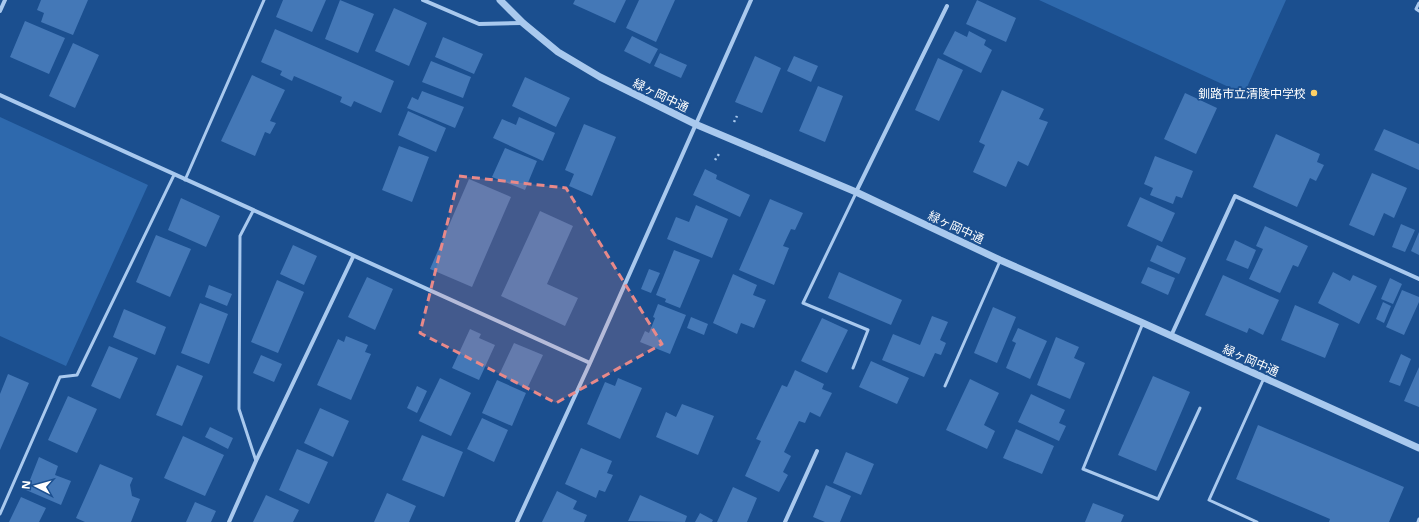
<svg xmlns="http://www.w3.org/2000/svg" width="1419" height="522" viewBox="0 0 1419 522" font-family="'Open Sans','Noto Sans JP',sans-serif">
  <rect width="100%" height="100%" fill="#1b4f8f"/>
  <!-- green -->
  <path fill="#2e69ad" d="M1039 0H1286L1244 94Z
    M0 117 148 185 66 366 0 336Z"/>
  <!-- building -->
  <path fill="#4478b7" d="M41 0H88L73 35 41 22 44 13 37 10Z
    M283 0H326L312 32 276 17Z
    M340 0 374 14 358 53 325 39Z
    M575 0H626L615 23 573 4Z
    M639 0H675L656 42 626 28Z
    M977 0 1016 18 1006 42 966 24Z
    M394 8 427 23 409 66 375 51Z
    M25 21 65 38 49 74 10 57Z
    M275 29 394 81 381 113 354 101 351 107 340 102 342 97 294 76 292 81 280 75 282 71 261 62Z
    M955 31 967 37 969 31 986 40 984 45 992 50 981 73 943 54Z
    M632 36 658 49 650 64 624 51Z
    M443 37 483 54 474 74 435 57Z
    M73 43 99 55 75 108 49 96Z
    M660 53 687 65 681 78 654 66Z
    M755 56 781 68 762 113 735 102Z
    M794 56 818 66 811 82 787 71Z
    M938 58 963 70 939 121 915 110Z
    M431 61 471 77 463 98 422 82Z
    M252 75 285 90 270 121 276 123 270 134 265 132 255 156 221 141Z
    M525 77 570 98 556 127 512 106Z
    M818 86 843 96 825 142 799 131Z
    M1002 90 1044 109 1039 119 1048 122 1028 166 1018 161 1006 187 973 172 985 145 979 142Z
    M422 91 464 107 455 128 407 108 412 97 418 100Z
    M1185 93 1217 108 1196 154 1164 139Z
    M408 111 446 128 436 152 398 135Z
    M519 117 555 133 543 161 493 138 502 119 516 125Z
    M584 124 616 137 592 196 569 186 574 174 565 170Z
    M1384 129 1419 144V170L1374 150Z
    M1276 134 1320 154 1317 162 1324 165 1316 181 1310 178 1297 207 1253 187Z
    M399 146 429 157 412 202 382 190Z
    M505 148 537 161 525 190 492 177Z
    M1155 156 1193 171 1182 198 1176 196 1173 204 1150 195 1153 188 1144 184Z
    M705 169 717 175 716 179 750 195 740 217 693 195Z
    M1372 173 1407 188 1394 218 1384 213 1374 236 1349 225Z
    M469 179 511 197 472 287 430 269Z
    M1140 197 1175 213 1162 242 1127 226Z
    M181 198 220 216 206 247 168 230Z
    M770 199 803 213 795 230 791 229 783 246 789 248 774 285 739 270Z
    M696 205 728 219 712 258 667 239 676 217 689 222Z
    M540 211 573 226 547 284 578 298 565 326 501 296Z
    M1401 224 1415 230 1405 252 1392 247Z
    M1265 226 1308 246 1298 267 1293 265 1280 293 1249 279 1263 249 1256 246Z
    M1419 232V255L1411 251Z
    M156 235 191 249 170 297 136 282Z
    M1235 240 1256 250 1248 269 1226 260Z
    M293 245 317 256 304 285 280 274Z
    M1157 245 1186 258 1179 274 1150 261Z
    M674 250 700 260 680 308 665 302 666 299 656 295Z
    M1148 267 1175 278 1168 295 1141 283Z
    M649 269 660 273 651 293 641 289Z
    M839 272 902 300 891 325 828 298Z
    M1333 272 1350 281 1353 275 1377 286 1359 324 1318 303Z
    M733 274 757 285 753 295 766 300 754 328 741 323 737 334 713 323Z
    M1223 275 1279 300 1263 335 1249 328 1247 333 1205 315Z
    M367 277 393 289 375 330 348 317Z
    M1390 278 1402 284 1393 304 1381 299Z
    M277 280 304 292 278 353 251 342Z
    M209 285 232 294 227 306 205 297Z
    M1402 290 1419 297V302L1404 335 1386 327Z
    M1383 302 1391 306 1384 323 1376 319Z
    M200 303 228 314 209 364 181 353Z
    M658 304 686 315 670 354 640 342 645 331 649 333 655 318 653 317Z
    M1295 305 1339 324 1325 358 1281 340Z
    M993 307 1016 317 997 363 974 353Z
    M124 309 166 327 155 355 113 337Z
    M932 316 948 322 940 340 946 343 941 355 935 353 924 377 882 360 893 334 920 345Z
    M691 317 708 324 704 335 687 328Z
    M822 318 848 330 827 373 801 361Z
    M1018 328 1047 341 1030 379 1006 368 1016 343 1012 341Z
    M470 329 481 334 479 338 495 345 479 380 452 368Z
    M346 336 368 345 365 352 371 354 351 400 317 385 338 339 344 342Z
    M1056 337 1079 347 1074 358 1085 363 1070 399 1037 385Z
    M514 343 543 355 527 389 499 375Z
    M109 346 138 358 120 399 91 386Z
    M1401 354 1411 359 1400 386 1389 382Z
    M261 355 282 364 274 382 253 373Z
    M871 361 909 378 897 404 859 387Z
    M177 365 203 376 182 426 156 415Z
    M1419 367V407L1404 401Z
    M795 370 824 384 822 389 832 393 820 417 810 412 805 423 799 421 784 452 791 456 783 472 788 475 779 492 745 476 761 441 756 439 782 385 787 387Z
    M8 374 29 383 0 450V394Z
    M1153 376 1190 392 1156 471 1118 455Z
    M440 378 471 393 451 436 419 421Z
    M618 378 642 388 620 439 587 424 605 382 615 386Z
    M970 379 999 393 984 425 995 431 987 449 946 430Z
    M497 380 526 393 512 426 482 413Z
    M417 386 427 391 417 413 407 408Z
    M1031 394 1065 410 1059 423 1066 426 1059 441 1018 422Z
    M68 396 97 409 77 453 48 440Z
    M682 404 714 416 698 455 656 437 666 412 676 417Z
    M320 408 349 421 333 457 304 443Z
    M482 418 508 430 494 462 467 449Z
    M1258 425 1404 487 1389 522H1329L1330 519 1236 479Z
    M210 427 233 438 228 449 205 437Z
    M1016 429 1054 446 1042 474 1003 458Z
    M422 435 463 452 444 497 402 480Z
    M183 436 224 455 205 496 164 478Z
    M581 448 612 461 607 473 613 475 605 492 599 490 596 498 565 484Z
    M297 449 328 462 309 504 279 490Z
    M846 452 874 464 861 495 833 483Z
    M39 457 58 466 55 475 71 481 61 505 26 490Z
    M100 464 133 478 130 485 132 496 140 499 131 522H85L76 518Z
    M826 485 851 496 840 522H825L813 517Z
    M733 487 757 498 747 522H717Z
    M557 491 577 501 573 509 587 515 584 522H542Z
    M387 493 416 506 409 522H374Z
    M266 495 299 510 293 522H253Z
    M640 495 687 516 685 522 628 521Z
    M21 497 46 508 39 522H9Z
    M195 502 216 511 211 522H186Z
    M1093 503 1124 515 1121 522H1085Z
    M700 513 713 520 712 522H695Z"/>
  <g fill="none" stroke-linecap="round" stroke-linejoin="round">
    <!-- path -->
    <path stroke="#a9c9ee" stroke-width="2.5" stroke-dasharray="2 3" stroke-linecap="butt" d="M734 122 737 116
      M715 160 719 154"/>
    <!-- service -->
    <path stroke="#a9c9ee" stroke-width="3" d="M1419 3 1416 9 1419 11
      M185 180 264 0
      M253 211 240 236 239 409 256 461
      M1143 323 1083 469 1158 499 1200 408
      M853 368 868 330 803 303 856 193
      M945 386 1000 261
      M0 514 60 377 77 375 174 175
      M1257 522 1209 500 1264 378
      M1418 522 1419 519"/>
    <!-- minor -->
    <path stroke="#a9c9ee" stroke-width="4" d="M423 0 479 24 522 23
      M0 11 5 0
      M0 95 590 363
      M856 192 947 6
      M1171 336 1235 196 1419 279
      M229 522 256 461 353 257
      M517 522 590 363 751 0
      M785 522 817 451"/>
    <!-- tertiary -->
    <path stroke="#a9c9ee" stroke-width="7" d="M500 0 523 23 558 52 600 77 695 124 856 192 1000 260 1143 323 1419 448"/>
  </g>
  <!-- marked area -->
  <path fill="#e88989" fill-opacity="0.2" stroke="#e88989" stroke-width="3" stroke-dasharray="8 5" stroke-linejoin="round" d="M459 176 566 188 662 344 556 403 420 333Z"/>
  <!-- markers -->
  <circle fill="#ffd166" stroke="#1b4f8f" stroke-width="1.5" cx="1314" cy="93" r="4"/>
  <g text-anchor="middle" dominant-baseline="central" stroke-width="4" stroke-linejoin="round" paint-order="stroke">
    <!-- poi labels -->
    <g font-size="12" fill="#fff" stroke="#1b4f8f" text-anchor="end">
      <text x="1306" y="93">釧路市立清陵中学校</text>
    </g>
    <!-- street labels -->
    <g font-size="12" fill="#fff" stroke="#1b4f8f">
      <text transform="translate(661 95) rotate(26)">緑ヶ岡中通</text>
      <text transform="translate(956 227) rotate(25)">緑ヶ岡中通</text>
      <text transform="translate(1251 360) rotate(24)">緑ヶ岡中通</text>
    </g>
  </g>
  <!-- north arrow -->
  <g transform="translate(36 486) rotate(276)" stroke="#1b4f8f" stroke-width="3" paint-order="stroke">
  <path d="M0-3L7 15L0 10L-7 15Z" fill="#ffffff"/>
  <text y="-6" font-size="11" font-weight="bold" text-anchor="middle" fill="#ffffff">N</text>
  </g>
</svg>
